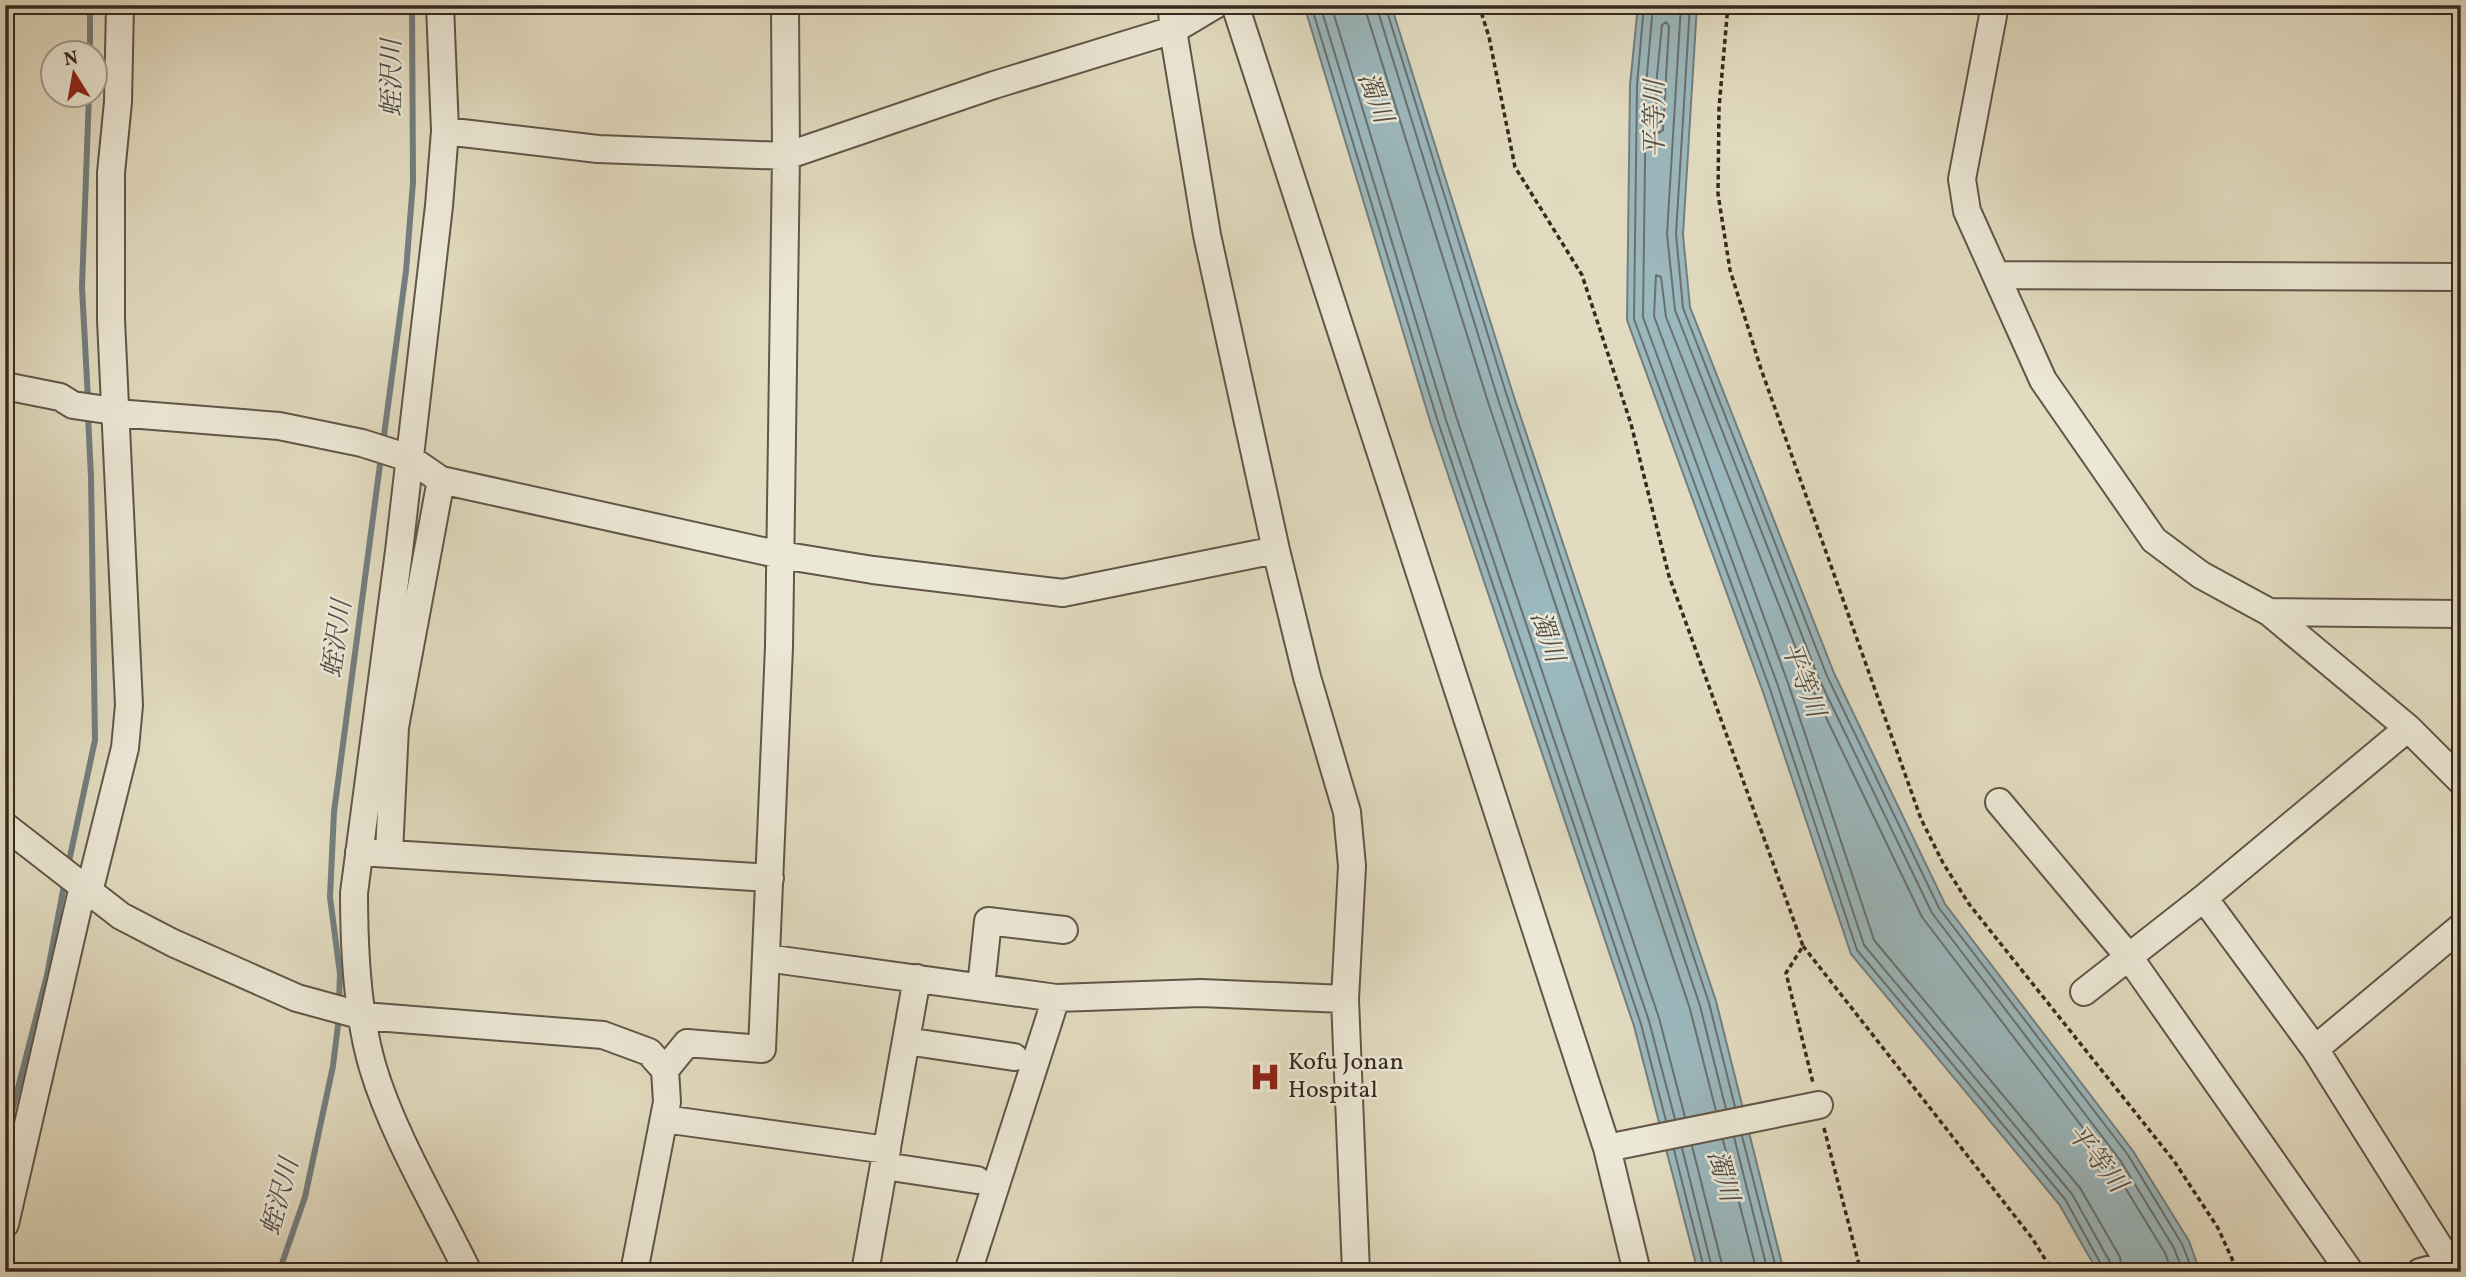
<svg xmlns="http://www.w3.org/2000/svg" width="2466" height="1277" viewBox="0 0 2466 1277" font-family="Vollkorn,'Noto Serif JP',serif">
  <rect width="100%" height="100%" fill="#e2dbc0"/>
  <filter id="stains"><feTurbulence type="fractalNoise" baseFrequency=".00286" numOctaves="4"/><feColorMatrix values="0 0 0 0 .2 0 0 0 0 .09 0 0 0 0 .02 0 0 0 .5 -.17"/></filter>
  <radialGradient id="worn" r=".72"><stop offset=".6" stop-color="#630" stop-opacity="0"/><stop offset="1" stop-color="#630" stop-opacity=".3"/></radialGradient>
  <!-- water -->
  <path fill="#9bb8be" stroke="#737f7f" stroke-width="2" d="M1304 5H1391L1513 394 1716 1001 1784 1272H1698L1634 1026 1431 424Z
    M1638 5H1697L1683 235 1690 307 1834 673 1945 904 2133 1151 2189 1241 2200 1272H2098L2059 1204 1851 954 1763 692 1627 320 1630 85Z"/>
  <g fill="none" stroke-linecap="round" stroke-linejoin="round">
    <!-- shore -->
    <path stroke="#69706f" stroke-width="2" d="M1311 5 1438 422 1641 1024 1666 1121
      M1320 5 1446 420 1649 1021 1675 1119
      M1331 5 1456 416 1659 1018 1685 1117
      M1365 5 1367 15 1488 402 1690 1009 1716 1111
      M1376 5 1498 399 1700 1006 1726 1109
      M1385 5 1507 396 1709 1003 1735 1107
      M1644 5 1637 85 1634 319 1770 689 1857 950 2065 1199 2102 1266 2103 1272
      M1653 5 1646 86 1643 317 1778 686 1864 945 2072 1194 2110 1262 2112 1272
      M1681 5 1667 234 1675 310 1819 679 1932 913 2120 1160 2174 1248 2183 1272
      M1690 5 1676 234 1683 308 1827 676 1939 908 2128 1155 2182 1244 2193 1272
      M1666 22 1669 26 1663 130 1659 133 1656 130V86L1662 25Z
      M1742 1136 1777 1272
      M1734 1137 1768 1272
      M1723 1140 1757 1272
      M1692 1146 1724 1272
      M1682 1148 1713 1272
      M1674 1150 1705 1272
      M2122 1272 2120 1257 2080 1188 1874 940 1788 683 1654 316 1656 275 1661 277 1666 317 1810 684 1922 917 2112 1166 2165 1253 2172 1272"/>
    <!-- stream -->
    <path stroke="#737f7f" stroke-width="6" d="M90 52V5
      M88 400 82 287 89 94
      M383 443 406 271 413 182 412 5
      M68 866 95 740 91 477 88 415
      M339 1002 340 974 330 897 334 812 381 457
      M5 1139 47 975 65 880
      M279 1272 305 1197 333 1066 339 1017"/>
    <defs>
      <path id="minor" d="M440 5 445 131 439 206 399 551 354 893C354 949 357 1015 373 1068 393 1135 437 1208 468 1272
        M1172 5 1173 30 1207 235 1276 550 1307 677 1347 812 1352 866 1345 999 1356 1272
        M1235 5 1607 1148 1637 1272
        M1995 5 1962 179 1967 211 2043 380 2154 540 2201 575 2269 612 2408 728 2461 781
        M445 131 598 149 786 156 994 85 1173 30 1215 5
        M1996 275 2461 277
        M5 386 60 397 73 405 107 410 116 413 279 426 362 443 409 458 441 480 781 555 873 570 1063 593 1276 550
        M2269 612 2461 614
        M1999 802 2129 957 2350 1272
        M5 826 121 916 173 943 297 998 363 1016 603 1035 649 1052 665 1070 667 1102 634 1272
        M359 852 770 878
        M389 853 395 727 441 480
        M89 892 125 748 129 705 111 320V173L118 102 120 5
        M2204 898 2315 1049 2450 1264
        M766 958 1056 998 1201 993 1345 999
        M981 987 988 921 1064 930
        M2084 992 2204 898 2408 728
        M906 1041 1014 1057
        M2315 1049 2461 927
        M665 1070 687 1043 762 1049 779 647 786 156 785 5
        M664 1119 887 1150
        M1607 1148 1819 1105
        M884 1166 977 1180
        M5 1224 83 886
        M865 1272 917 978
        M968 1272 1056 998
        M2420 1272 2461 1261"/>
    </defs>
    <!-- minor casing -->
    <use href="#minor" stroke="#625648" stroke-width="30"/>
    <!-- path -->
    <path stroke="#372920" stroke-width="3.5" stroke-dasharray="5 3.5" stroke-linecap="butt" d="M1479 5 1489 37 1515 167 1582 275 1631 424 1669 576 1803 946 1786 973 1813 1083
      M1728 5 1719 108 1718 194 1730 270 1761 369 1921 819 1943 863 1969 904 2174 1161 2218 1228 2238 1272
      M1803 946 2032 1238 2053 1272
      M1824 1128 1861 1272"/>
    <!-- minor -->
    <use href="#minor" stroke="#ece8d6" stroke-width="26"/>
  </g>
  <!-- icons -->
  <defs>
    <symbol id="hospital-bare" viewBox="-9 -9 18 18"><path d="M-5-5h3v3.5h4V-5h3V5h-3V1.5h-4V5h-3Z" fill="#8f2418" stroke="#ece8d6" stroke-width="2.5" paint-order="stroke"/></symbol>
  </defs>
  <g fill-rule="evenodd">
    <use href="#hospital-bare" x="1243" y="1055" width="44" height="44"/>
  </g>
  <g text-anchor="middle" dominant-baseline="central" stroke-width="5" stroke-linejoin="round" paint-order="stroke">
    <!-- poi labels -->
    <g font-size="24" fill="#372920" stroke="#ece8d6" text-anchor="start">
      <text x="1288" y="1063">Kofu Jonan<tspan x="1288" dy="28">Hospital</tspan></text>
    </g>
    <!-- water labels -->
    <g font-size="26" font-style="italic" fill="#504d48" stroke="#ece8d6">
      <text transform="translate(393 78) rotate(-90)">蛭沢川</text>
      <text transform="translate(1374 98) rotate(69)">濁川</text>
      <text transform="translate(1656 119) rotate(-90)">平等川</text>
      <text transform="translate(1546 637) rotate(71)">濁川</text>
      <text transform="translate(338 639) rotate(-82)">蛭沢川</text>
      <text transform="translate(1802 680) rotate(69)">平等川</text>
      <text transform="translate(2096 1159) rotate(52)">平等川</text>
      <text transform="translate(1722 1176) rotate(74)">濁川</text>
      <text transform="translate(281 1197) rotate(-75)">蛭沢川</text>
    </g>
  </g>
  <!-- margin -->
  <rect width="2466" height="1277" fill="none" stroke="#e2dbc0" stroke-width="28"/>
  <rect x="7" y="7" width="2452" height="1263" fill="none" stroke="#372920" stroke-width="3.5"/>
  <rect x="14" y="14" width="2438" height="1249" fill="none" stroke="#372920" stroke-width="2"/>
  <!-- north arrow -->
  <g transform="translate(74 74) rotate(349)"><circle r="33" fill="#ece8d6" stroke="#a49c8d" stroke-width="2"/>
  <path d="M0-5L12 26L0 18L-12 26Z" fill="#8f2418"/>
  <text y="-10" font-size="19" font-weight="bold" text-anchor="middle" fill="#372920">N</text>
  </g>
  <rect width="100%" height="100%" filter="url(#stains)"/>
  <rect width="100%" height="100%" fill="url(#worn)"/>
</svg>
